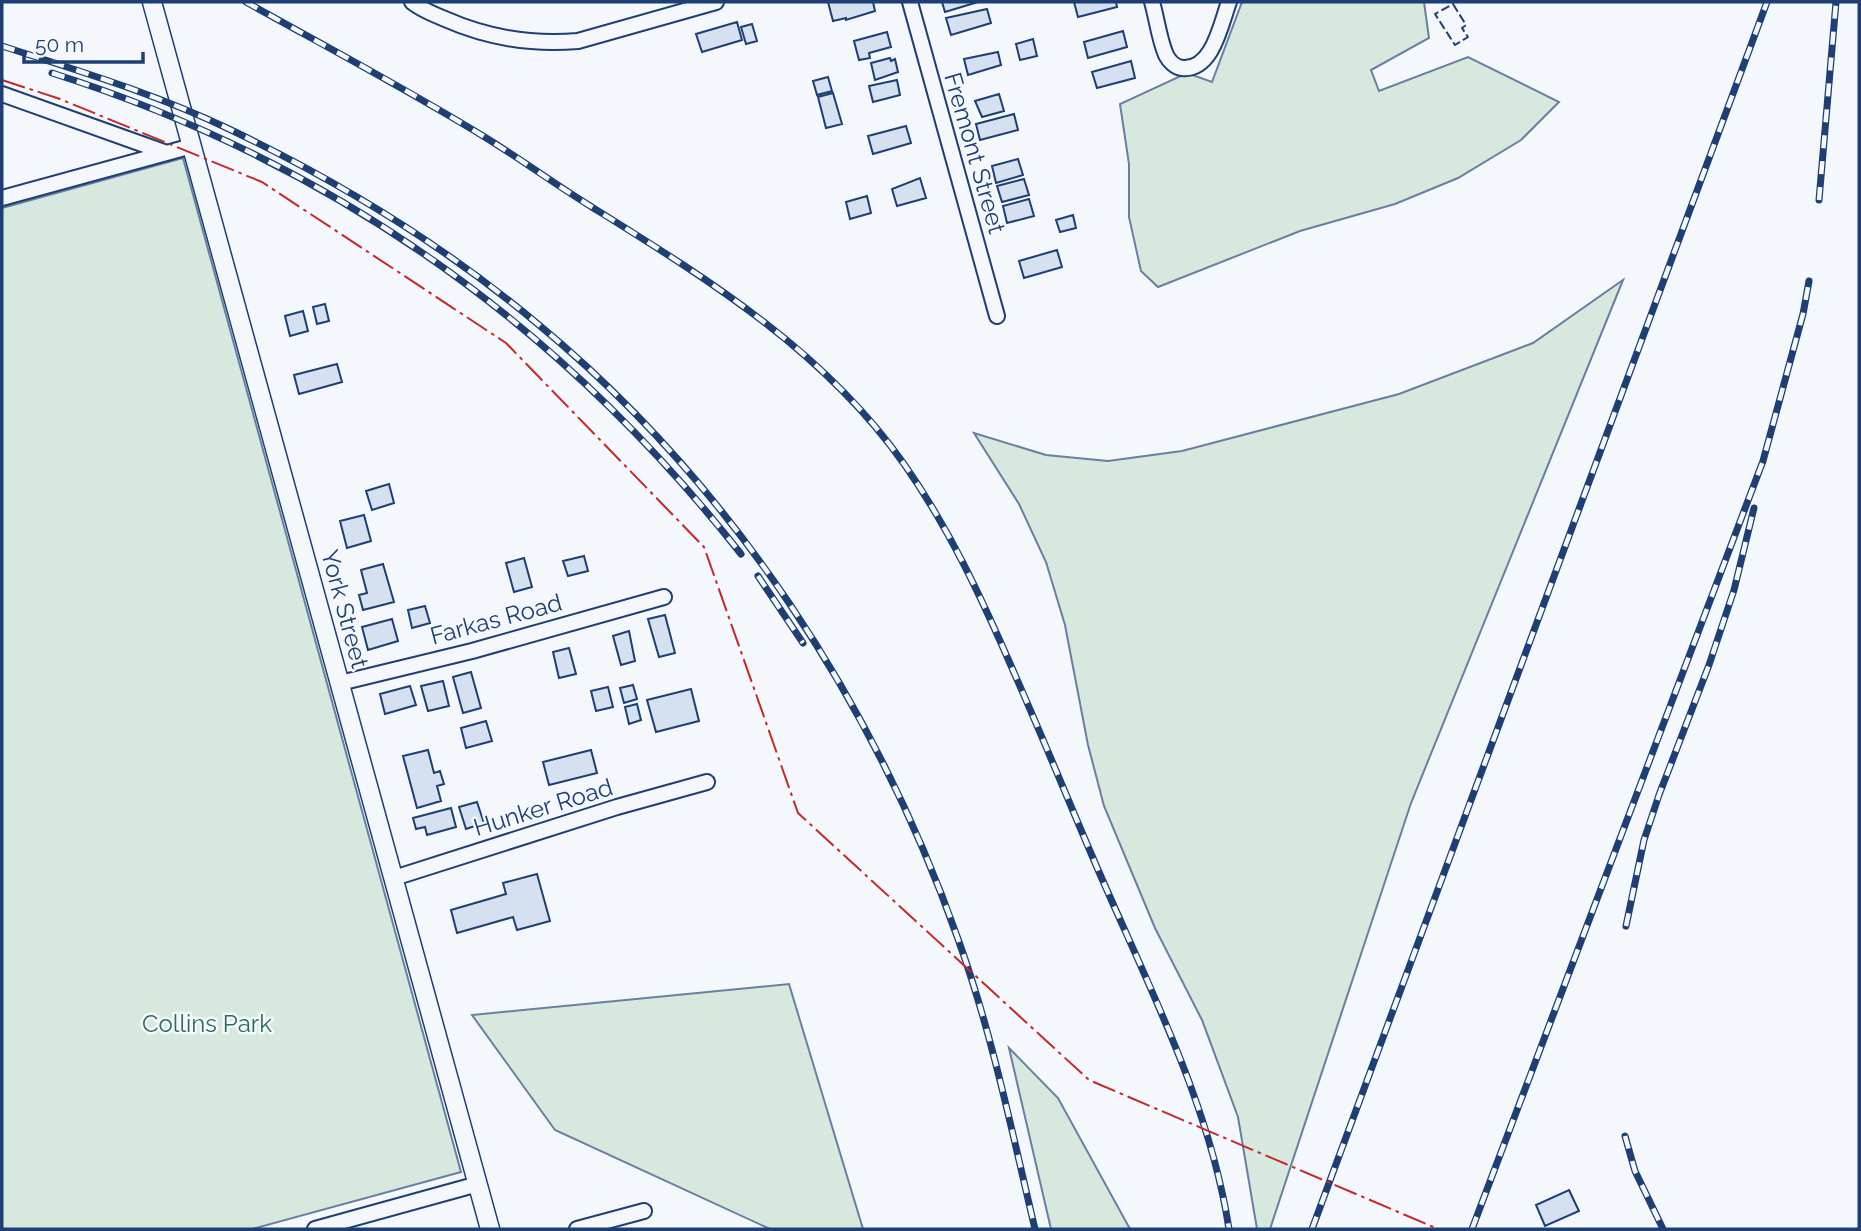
<svg xmlns="http://www.w3.org/2000/svg" width="1861" height="1231" viewBox="0 0 1861 1231" font-family="Raleway,sans-serif">
  <rect width="100%" height="100%" fill="#f4f7fb"/>
  <!-- green -->
  <path fill="#d7e8df" stroke="#687fa3" stroke-width="2" d="M1242 2H1424L1429 38 1371 70 1379 91 1468 57 1559 102 1521 140 1458 178 1395 204 1300 231 1158 287 1141 271 1129 217V164L1120 104 1187 73 1212 82Z
    M183 158 461 1172 252 1229H2V208Z
    M1623 280 1411 803 1270 1229H1257L1238 1117 1202 1020 1155 928 1104 806 1088 745 1065 625 1046 562 1019 504 974 433 1046 455 1108 461 1182 451 1399 394 1533 343Z
    M789 984 863 1229H770L555 1130 472 1015Z
    M1009 1048 1058 1098 1130 1229H1051Z"/>
  <!-- building -->
  <path fill="#d5e0f0" stroke="#1d3f73" stroke-width="2" d="M828 2H873L875 11 846 20V18L833 21Z
    M942 2H978L945 12Z
    M1074 2H1116L1117 7 1078 17Z
    M987 9 991 23 951 35 946 18Z
    M737 22 742 40 702 52 696 34Z
    M752 24 757 41 746 44 741 27Z
    M1123 31 1127 47 1088 58 1084 42Z
    M887 32 891 47 869 53 870 58 859 60 854 41Z
    M1033 39 1037 56 1020 60 1016 44Z
    M998 52 1001 65 968 75 964 59Z
    M890 58 891 61 895 59 898 72 875 80 871 63Z
    M1131 61 1135 78 1097 88 1092 72Z
    M828 77 832 91 817 95 813 81Z
    M897 80 900 95 873 102 869 86Z
    M833 93 842 124 826 128 818 97Z
    M999 94 1004 111 982 117 975 101Z
    M1014 114 1018 130 980 140 976 124Z
    M906 126 911 143 873 154 868 136Z
    M1018 159 1023 175 996 183 992 166Z
    M920 178 926 198 897 206 892 189Z
    M1024 179 1029 195 1002 202 997 186Z
    M867 196 871 213 850 219 846 202Z
    M1029 199 1034 216 1007 223 1003 206Z
    M1073 215 1076 228 1060 232 1056 220Z
    M1057 250 1062 267 1024 278 1019 261Z
    M325 304 329 321 317 324 313 307Z
    M303 311 308 331 290 336 285 316Z
    M337 364 342 382 299 394 294 375Z
    M389 484 394 503 372 510 366 491Z
    M364 515 371 541 347 548 340 521Z
    M584 556 588 571 568 576 563 561Z
    M524 558 532 587 514 592 506 563Z
    M383 564 394 602 363 610 359 595 367 593 361 570Z
    M425 606 430 623 412 628 408 610Z
    M665 615 675 653 659 657 648 619Z
    M392 619 398 641 368 650 362 627Z
    M629 631 635 661 621 665 613 636Z
    M569 648 576 674 559 678 553 652Z
    M471 672 481 708 463 713 453 677Z
    M443 681 449 706 428 711 421 686Z
    M633 685 637 699 624 703 620 688Z
    M410 686 416 705 385 714 380 694Z
    M608 687 613 707 596 711 591 691Z
    M691 689 699 721 656 732 647 700Z
    M637 704 641 720 629 724 625 707Z
    M486 721 492 741 466 748 461 728Z
    M428 750 434 773 440 771 444 784 437 786 441 801 417 808 403 756Z
    M591 750 597 773 549 785 543 762Z
    M477 802 484 823 466 829 459 807Z
    M451 808 456 827 427 835 425 827 416 829 413 818Z
    M537 874 550 921 517 930 513 917 457 933 451 910 506 894 503 883Z
    M1569 1190 1579 1211 1545 1226 1536 1205Z"/>
  <g fill="none" stroke-linecap="round" stroke-linejoin="round">
    <defs>
      <path id="minor" d="M412 2C422 10 433 14 445 19 488 38 532 45 578 41L716 2
        M910 2 997 316
        M1152 2C1157 19 1159 39 1166 55 1169 61 1175 67 1182 68 1213 71 1221 23 1229 2
        M2 94 167 153
        M2 198 192 146
        M340 683 472 651 664 597
        M394 878 617 807 707 782
        M315 1229 478 1184
        M577 1229 644 1211"/>
      <path id="tertiary" d="M152 2 490 1229"/>
    </defs>
    <!-- minor casing -->
    <use href="#minor" stroke="#1d3f73" stroke-width="18"/>
    <!-- tertiary casing -->
    <use href="#tertiary" stroke="#1d3f73" stroke-width="21"/>
    <!-- minor -->
    <use href="#minor" stroke="#f4f7fb" stroke-width="14"/>
    <!-- tertiary -->
    <use href="#tertiary" stroke="#f4f7fb" stroke-width="18"/>
    <defs>
      <path id="rail" d="M246 2C325 46 406 89 483 136 519 158 552 182 587 204 704 277 823 349 904 464 949 528 981 597 1012 668 1040 731 1066 795 1093 858 1144 978 1209 1099 1229 1229
        M2 46C79 71 156 94 229 129 340 182 445 246 539 325 731 484 875 704 958 939 992 1033 1012 1132 1035 1229
        M52 73C332 162 560 324 741 554
        M1819 200 1836 2
        M758 576 803 643
        M1626 926 1644 840 1659 795 1709 665 1734 590 1754 508
        M1625 1136 1635 1171 1663 1229
        M1312 1229 1767 2
        M1472 1229 1763 461 1803 314 1809 281"/>
    </defs>
    <!-- rail casing -->
    <use href="#rail" stroke="#1d3f73" stroke-width="7"/>
    <!-- rail -->
    <use href="#rail" stroke="#f4f7fb" stroke-width="4.5" stroke-dasharray="13" stroke-linecap="butt"/>
    <!-- fence -->
    <path stroke="#1d3f73" stroke-width="2" stroke-dasharray="9 3.5" stroke-linecap="butt" d="M1453 4 1466 25 1462 28 1468 37 1455 45 1435 14Z"/>
    <!-- power -->
    <path stroke="#c62828" stroke-width="2" stroke-dasharray="24 5 3.5 5" stroke-linecap="butt" d="M2 80 60 99 262 182 506 343 704 547 798 813 1089 1080 1438 1229"/>
  </g>
  <g text-anchor="middle" dominant-baseline="central" stroke-width="5" stroke-linejoin="round" paint-order="stroke">
    <!-- street labels -->
    <g font-size="24" fill="#1d3f73" stroke="#f4f7fb">
      <text transform="translate(975 153) rotate(74)">Fremont Street</text>
      <text transform="translate(345 609) rotate(75)">York Street</text>
      <text transform="translate(496 619) rotate(-15)">Farkas Road</text>
      <text transform="translate(543 807) rotate(-17)">Hunker Road</text>
    </g>
    <!-- park labels -->
    <g font-size="24" fill="#2c6c60" stroke="#f4f7fb">
      <text x="207" y="1023">Collins Park</text>
    </g>
  </g>
  <!-- border -->
  <rect width="1861" height="1231" fill="none" stroke="#1d3f73" stroke-width="7"/>
  <!-- scale -->
  <path d="M24 52v10h119v-10" fill="none" stroke="#1d3f73" stroke-width="3.5"/>
  <text x="35" y="52" font-size="21" fill="#1d3f73" stroke="#f4f7fb" stroke-width="5" paint-order="stroke">50 m</text>
</svg>
